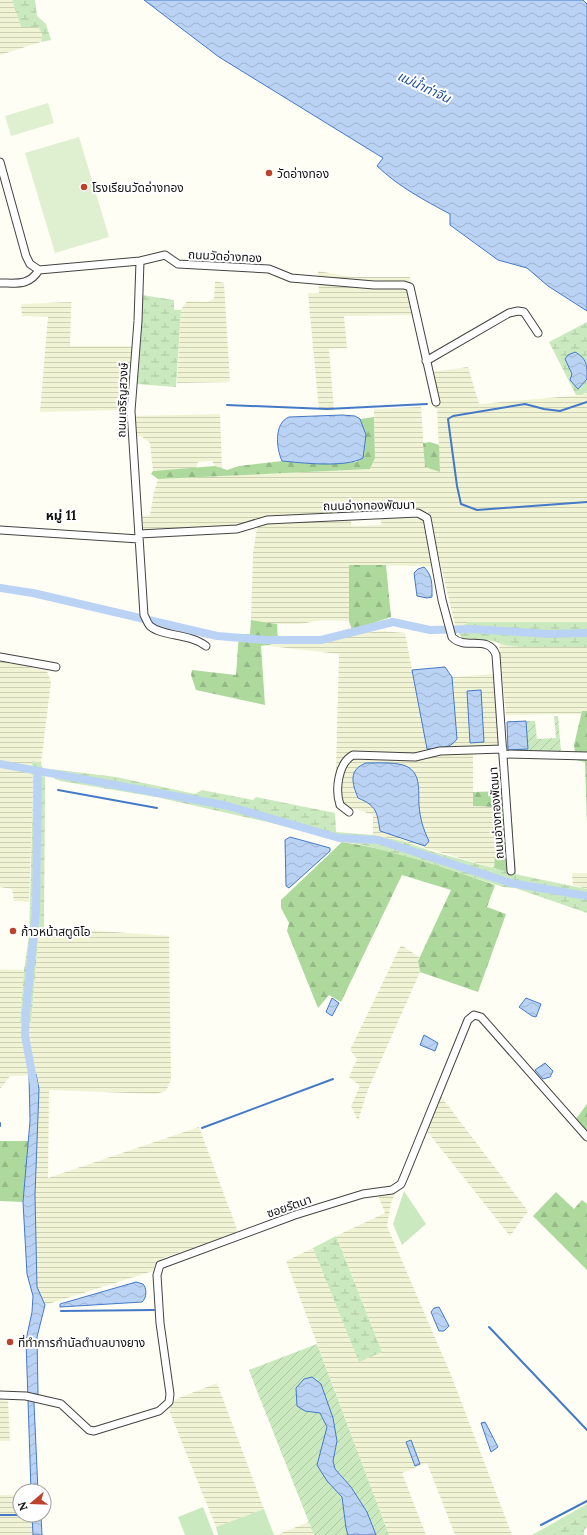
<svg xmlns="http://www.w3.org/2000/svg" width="587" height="1535" viewBox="0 0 587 1535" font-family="Lora,'Noto Sans Thai',serif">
  <defs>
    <pattern id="farmland-rules" width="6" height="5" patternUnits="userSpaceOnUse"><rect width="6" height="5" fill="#f1f4d4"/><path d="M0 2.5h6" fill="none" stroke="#ced0b5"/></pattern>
    <pattern id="forest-firs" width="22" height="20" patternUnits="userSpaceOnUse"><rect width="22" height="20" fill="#add99d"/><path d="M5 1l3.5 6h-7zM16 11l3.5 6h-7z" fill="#94b986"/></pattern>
    <pattern id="wetland-marsh" width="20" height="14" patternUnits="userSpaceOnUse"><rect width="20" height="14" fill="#cbe9be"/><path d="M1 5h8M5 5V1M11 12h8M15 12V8" fill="none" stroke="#adc7a2"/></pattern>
    <pattern id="garden-furrows" width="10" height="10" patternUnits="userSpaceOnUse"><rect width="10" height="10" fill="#cbe9be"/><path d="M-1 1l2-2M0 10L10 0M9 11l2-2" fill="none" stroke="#adc7a2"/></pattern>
    <pattern id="water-waves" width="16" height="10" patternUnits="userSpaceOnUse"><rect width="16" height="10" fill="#bad3f4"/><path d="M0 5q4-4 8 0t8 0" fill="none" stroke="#9fb4d0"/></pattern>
  </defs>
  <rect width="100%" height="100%" fill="#fefef4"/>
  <!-- farmland -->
  <path fill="url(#farmland-rules)" d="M0 0H12L21 27H38L42 34 41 42 0 55Z
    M318 271 352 277H410L414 315 344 316 347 348 329 349 334 411 319 410 308 293H319Z
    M215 281 224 283 230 382 177 383 181 310 187 301 207 302 214 299Z
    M71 302 70 346H133L125 410 40 412 48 317 22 316 21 304Z
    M468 367 479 404 582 395 587 391V622H469L456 629 428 511 351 514V526L381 525V518H415L425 520 432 566 349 565V621L323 620 300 624H277L251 620 253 554 257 527 143 530 142 516 150 515 154 492 158 479 370 469 375 458 374 409 421 407 425 467 440 472 437 409 432 406 425 373Z
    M220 414 222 468 215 466 212 461 198 462 196 468 153 471 150 443 141 436 134 438 133 416Z
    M381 631 405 633 427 749 416 754 426 761 431 755 473 754V806L496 807 498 816 494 868 402 841 373 835V815L356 809 335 807 339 654 261 645Z
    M499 643 519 647H587V711H582L581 714 506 715Z
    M0 661 47 671 51 682 41 763 32 762 33 792 29 902 14 901 12 889 0 887Z
    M494 674 499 746 445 748 454 694 452 677Z
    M572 873H587V889L573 885Z
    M44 927 169 936 171 1080 166 1091 156 1094 49 1090 48 1178 199 1127 238 1232 163 1258 155 1265 153 1271 45 1305 37 1287 35 1195 39 1089 36 1075 10 1076 0 1089V969L24 970 20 1022 31 1023 39 929Z
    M401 945 419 957 418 961 420 972 367 1092 358 1121 351 1106 360 1086 349 1077 357 1059 350 1050Z
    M440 1095 528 1211 510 1236 426 1130Z
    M395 1194 391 1203 387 1226 451 1375 512 1535H455L427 1463 402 1473 426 1535H389L286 1261 313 1248 359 1361 382 1352 336 1236 385 1213 378 1195Z
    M217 1383 264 1509 216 1527 169 1410 172 1403 176 1399Z
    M0 1400 8 1401 10 1441H0Z
    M0 1495H20V1515H32L33 1535H0Z
    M309 1522 314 1535H276Z"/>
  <!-- grass -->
  <path fill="#cbe9be" d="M404 1191 426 1224 402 1245 393 1224Z
    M587 1504V1514L546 1535H532Z
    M203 1507 214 1535H185L178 1517Z
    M264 1509 274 1535H218L216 1527Z"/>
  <!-- forest -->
  <path fill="url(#forest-firs)" d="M374 417 375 458 370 469 158 479 151 474 153 471 215 466 227 470 239 466 282 461 303 463 357 462 364 429 360 419Z
    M430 442 439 445 440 472 425 467 423 443Z
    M349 565H386L391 617 352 630 349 621Z
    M251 620 277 624 278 643 261 646 265 705 196 690 191 675 192 670 236 675 239 634H250Z
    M582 711H587V824L585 762 576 760 574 745Z
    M509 791 513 833 510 857 515 859 516 875 494 868 498 816 496 807 473 806V792Z
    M342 842C394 849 445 868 495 885L487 907 506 914 478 992 420 972 418 961 451 890 402 875 341 1002 329 995 318 1008 287 931 289 923 281 908V900Z
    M587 1104V1131L576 1119Z
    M0 1141H29L23 1202 0 1201Z
    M556 1192 574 1209 582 1200 587 1204V1270L533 1216Z"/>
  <!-- wetland -->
  <path fill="url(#wetland-marsh)" d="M12 0H35L37 16 46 24 51 40 41 42 42 34 38 27H21Z
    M142 295 174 300V310H181L176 387 136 384Z
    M587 322V391L582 395H576L549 342Z
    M469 622H587V647H519L504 645 494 641 462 638 456 629Z
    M32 761 41 763 45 778 44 927 39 929 31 1023 20 1022 24 970 29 936 33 792Z
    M51 769 116 777 195 794 202 790 253 800 256 797 335 813 336 832 373 835 402 841 434 852 519 875 587 889V913L515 888 503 887 423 861 363 845 339 841 276 824 156 797 60 781 55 779Z
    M336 1236 382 1352 359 1362 313 1248Z
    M587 1514V1527L584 1530V1535H546Z"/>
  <!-- garden -->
  <path fill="url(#garden-furrows)" d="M554 716H558L561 752 507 753 508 721H535L537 739 556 738Z
    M317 1344 389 1535H314L257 1391 249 1370Z"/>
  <!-- pitch -->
  <path fill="#def0cf" d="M48 103 54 123 11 136 5 116Z
    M79 137 109 237 55 253 25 153Z"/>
  <!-- water -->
  <path fill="url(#water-waves)" stroke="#4479c8" d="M144 0H583L587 4V311L548 286 527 268 498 260 450 225V214C424 200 399 187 377 166L383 158 219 57Z
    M575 352C587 359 587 364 587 379L578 389 570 380 572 374 565 359 568 355Z
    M342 415 355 416 360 419 366 435 363 458C345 468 303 463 282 461 276 448 274 423 289 417Z
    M424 567C433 576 432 585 432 597L427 598 417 596 414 573 418 569Z
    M445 667 452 677 457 739C449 750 439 748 427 749L412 670Z
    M481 690 484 742 470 743 467 691Z
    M526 721 528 749 508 750 507 722Z
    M366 763C378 763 392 762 403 765 422 771 418 790 419 805 420 818 423 829 429 841L425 846 380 831C377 812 377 806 358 798 352 783 348 770 366 763Z
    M290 837 330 848V851L289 888 286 886 285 840Z
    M332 998 339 1003 332 1016 326 1012Z
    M526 998 541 1004 536 1017 532 1016 519 1007Z
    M424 1035 438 1043 435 1051 420 1045Z
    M545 1063 553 1071 550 1077 543 1079 535 1070Z
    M36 1074 39 1089 35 1195 37 1287 45 1305 37 1337 38 1393 34 1403 38 1491H31L26 1340 32 1312 33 1296 27 1274 23 1202 30 1121 29 1075Z
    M136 1282 143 1284C147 1288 147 1298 142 1302L60 1307V1304Z
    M439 1307 449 1326 444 1331H439L431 1312 434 1308Z
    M312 1377 321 1384 333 1418 337 1441 333 1461 335 1469 351 1487 367 1512 376 1535H348L346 1528 342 1497 327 1481 317 1465 327 1427 320 1413 305 1411 297 1406 296 1388 304 1379Z
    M485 1422 498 1447 491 1452 481 1423Z
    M411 1440 420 1464 415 1466 406 1442Z
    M32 1515H41L42 1535H33Z"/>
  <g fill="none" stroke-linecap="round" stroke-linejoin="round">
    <!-- stream -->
    <path stroke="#4479c8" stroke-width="2" d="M587 402 560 411 544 409 525 404 453 416 448 419 457 486 461 504 477 510 587 502
      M227 405 327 409 427 404
      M58 790 157 808
      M0 1126V1123
      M202 1128 333 1079
      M61 1311 154 1310
      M489 1327 587 1430
      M0 1515H18
      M541 1525 587 1501"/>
    <!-- canal -->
    <path stroke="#bad3f4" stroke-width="8" d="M0 588 33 593 217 636 267 640H321L393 622 430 630 472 629 549 634 587 633
      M0 764 224 805 339 838 378 840 511 883 587 896
      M34 1085 25 1035 26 1012 36 910 38 771"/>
    <defs>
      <path id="minor" d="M0 162 26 256 30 264 39 270 140 261 165 255 178 264 269 269 291 278 374 285H404L410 287 436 402
        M140 261 138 321 131 411 144 615C146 618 147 623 150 626 163 637 189 633 206 646
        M0 283C17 283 29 286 39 270
        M426 361 509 313 518 311 524 312 538 333
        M0 530 139 539
        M139 534 237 529 267 520 418 513 427 518 442 600 452 637C465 651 489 634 496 655L511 871
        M0 657 56 667
        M503 754 587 756
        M349 812 340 805C335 790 338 763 353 755L415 757 440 751 503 749
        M0 1395 26 1396 61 1404 89 1430 94 1431 159 1411 169 1402 170 1394 160 1323 157 1275 160 1265 295 1215 363 1194 392 1190 401 1184 404 1177 468 1020 474 1015 481 1017 587 1137"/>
    </defs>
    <!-- minor casing -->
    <use href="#minor" stroke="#434343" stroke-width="9"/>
    <!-- minor -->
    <use href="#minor" stroke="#fff" stroke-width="7"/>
  </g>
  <!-- markers -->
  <g fill="#bc422c" stroke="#fff" stroke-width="1.5">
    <circle cx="269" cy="173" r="4"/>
    <circle cx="84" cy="187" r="4"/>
    <circle cx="13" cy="931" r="4"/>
    <circle cx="10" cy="1342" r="4"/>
  </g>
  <g text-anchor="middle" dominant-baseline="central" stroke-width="4" stroke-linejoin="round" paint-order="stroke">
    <!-- poi labels -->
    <g font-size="12" fill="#101010" stroke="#fff" text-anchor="start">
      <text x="277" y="173">วัดอ่างทอง</text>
      <text x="92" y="187">โรงเรียนวัดอ่างทอง</text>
      <text x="21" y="931">ก้าวหน้าสตูดิโอ</text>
      <text x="18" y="1342">ที่ทำการกำนัลตำบลบางยาง</text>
    </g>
    <!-- street labels -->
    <g font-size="12" fill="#101010" stroke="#fff">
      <text transform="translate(225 256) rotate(3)">ถนนวัดอ่างทอง</text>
      <text transform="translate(122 400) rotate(-88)">ถนนเจริญสวงษ์</text>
      <text transform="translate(369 505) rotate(-1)">ถนนอ่างทองพัฒนา</text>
      <text transform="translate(496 813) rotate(-94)">ถนนอ่างทองพัฒนา</text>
      <text transform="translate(289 1206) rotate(-19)">ซอยรัตนา</text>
    </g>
    <!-- water labels -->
    <g font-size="13" font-style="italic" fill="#1d4c9e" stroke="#fff">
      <text transform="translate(424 87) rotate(25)">แม่น้ำท่าจีน</text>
    </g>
    <!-- neighbourhood labels -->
    <g font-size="13" font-weight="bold" fill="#101010" stroke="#fff">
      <text x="61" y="515">หมู่ 11</text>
    </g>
  </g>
  <!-- north arrow -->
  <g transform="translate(32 1503) rotate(251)"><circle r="19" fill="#ffffff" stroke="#9f9f9f"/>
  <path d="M0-3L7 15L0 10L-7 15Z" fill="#bc422c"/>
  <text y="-6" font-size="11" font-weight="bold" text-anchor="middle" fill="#101010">N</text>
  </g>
</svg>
